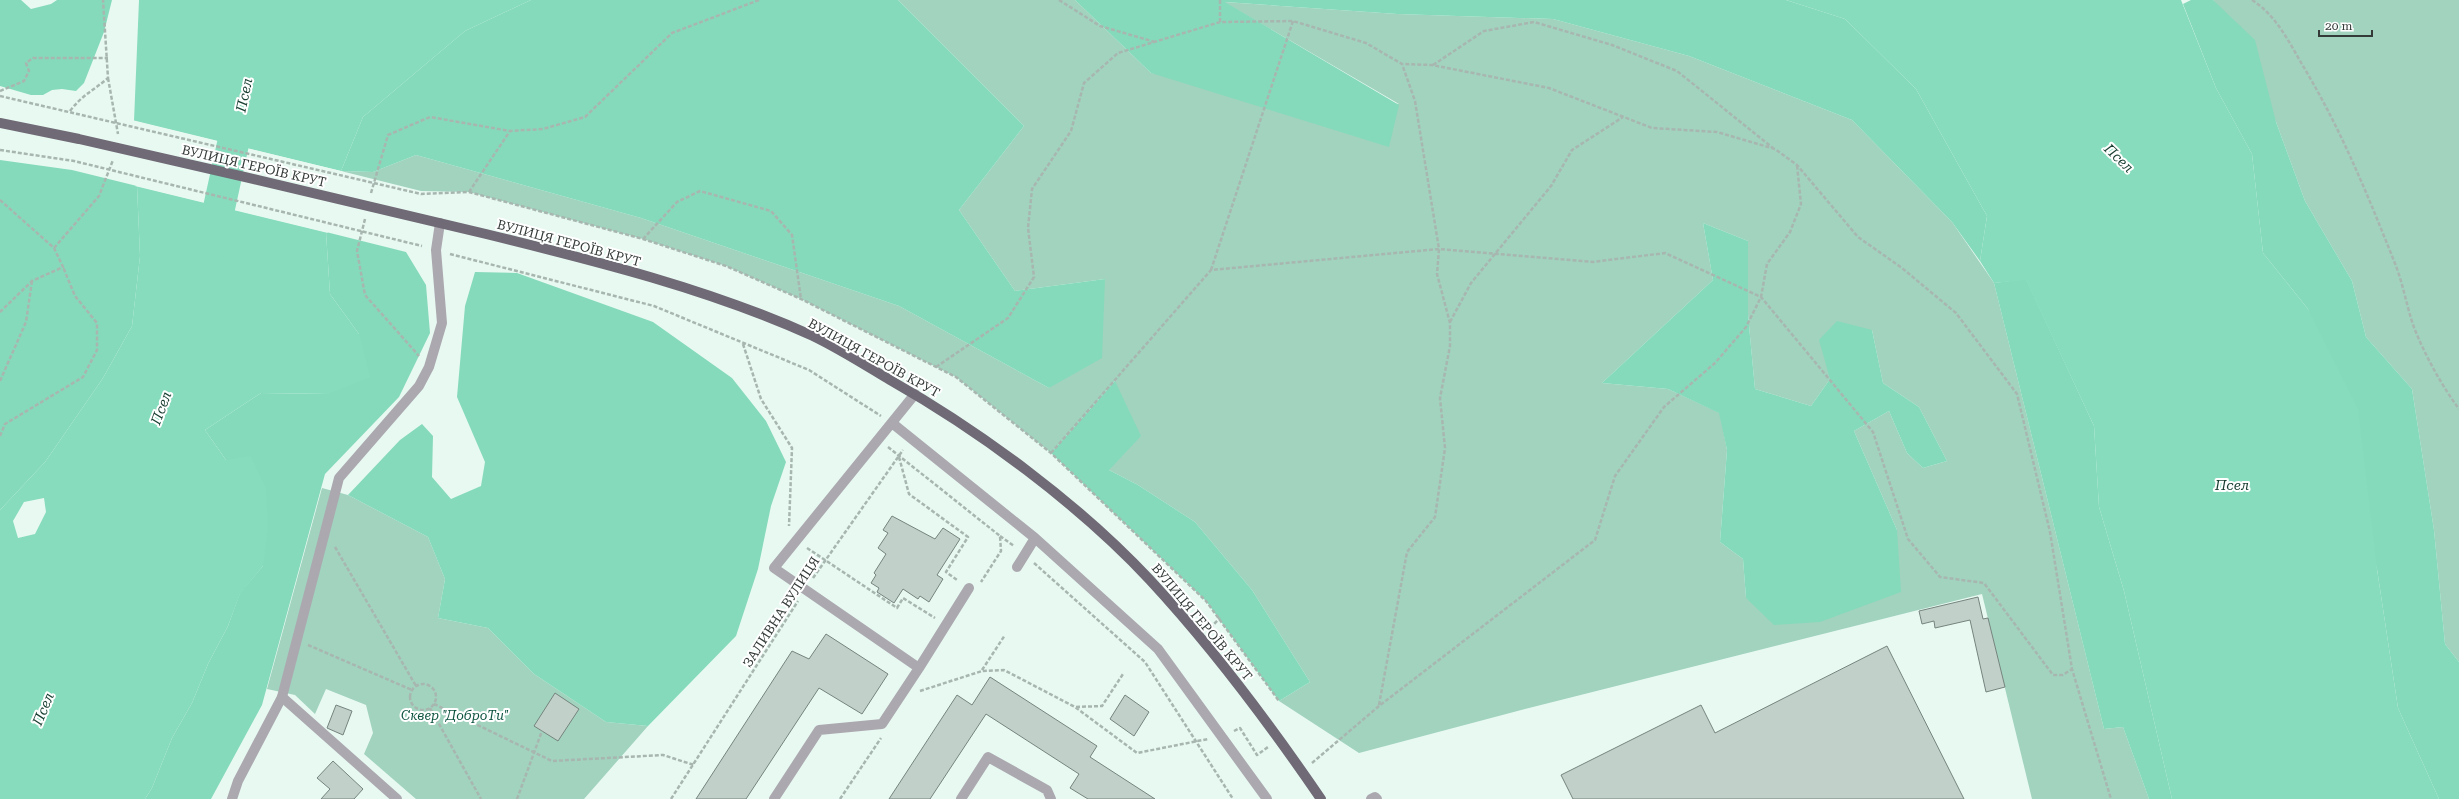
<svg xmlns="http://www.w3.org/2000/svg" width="2459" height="799" viewBox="0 0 2459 799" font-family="'Roboto Serif',serif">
  <rect width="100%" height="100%" fill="#e8f9f2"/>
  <!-- green -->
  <path fill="#a1d3bf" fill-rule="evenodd" d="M898 0H1075L1151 73 1399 104 1224 2 1397 14 1553 19 1689 56 1852 120 1952 222 1994 283 2104 729 2123 727 2149 799H2032L1982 594 1525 709 1359 753 1279 701 1310 682 1252 590 1195 522 1138 485 1109 470 1115 381 1051 453 956 377 801 299 726 266 643 239 469 192 421 191 341 171 373 172 416 155 641 218 899 306 1049 388 1105 279 1015 291 959 210 1024 126ZM1703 223 1748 241V315L1755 389 1811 406 1830 379 1872 330 1883 383 1919 407 1947 461 1923 468 1907 453 1889 411 1854 431 1897 530 1746 598 1743 559 1720 542 1727 450 1720 413 1668 389 1602 383 1713 280Z
    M2213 0H2459V662L2445 644 2434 530 2412 389 2366 337 2352 281 2305 201 2276 122Z
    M322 488 348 495 428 537 445 579 438 618 488 628 534 674 606 722 648 726 584 799H416L364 754 373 733 366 705 326 689 315 714 295 695 267 689Z"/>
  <!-- forest -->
  <path fill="#85dabb" d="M0 0H21L31 9 51 4 57 0H112L104 32 84 83 76 91 62 89 52 90 43 95H31L0 86Z
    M531 0H898L1024 126 959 210 1015 291 1105 279 1102 358 1049 388 899 306 641 218 416 155 373 172 341 171 363 117 465 31Z
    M1075 0H1786L1845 19 1916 89 1987 216 1980 261 1952 222 1852 120 1689 56 1553 19 1397 14 1225 2 1399 105 1389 147 1151 73Z
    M2191 0H2213L2255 40 2276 122 2305 201 2352 281 2366 337 2412 389 2434 530 2445 644 2459 662V799H2439L2398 708 2377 569 2308 309 2263 253 2252 154 2216 88 2183 4Z
    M0 160 72 170 137 186 140 256 132 326 103 378 45 462 0 510Z
    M1703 223 1748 241V315L1755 389 1811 406 1830 379 1819 340 1837 321 1872 330 1883 383 1919 407 1947 461 1923 468 1907 453 1889 411 1854 431 1897 530 1901 592 1820 622 1774 625 1746 598 1743 559 1720 542 1727 450 1719 413 1668 389 1602 383 1713 280Z
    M326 232 406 252 426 285 430 333 399 397 325 474 262 705 211 799H145L152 788 172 738 192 703 208 664 228 626 240 593 263 566 226 460 205 430 261 393 328 394 359 334 330 294Z
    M475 272 517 273 653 322 732 378 766 421 786 462 771 506 758 569 736 636 648 726 606 722 534 674 488 628 438 618 445 579 428 537 348 495 400 440 422 424 433 436 432 477 451 499 481 486 485 462 457 397 465 306Z
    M2026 279 2094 426 2099 507 2124 591 2172 799H2149L2123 727 2104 729 1994 283Z
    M1115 381 1141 436 1109 470 1138 485 1195 522 1252 590 1310 682 1279 701 1206 601 1051 453Z"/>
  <!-- water -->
  <path fill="#87dcbd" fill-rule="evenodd" d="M139 0H531L465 31 363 117 341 171 134 121Z
    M1786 0H2181L2216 88 2252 154 2263 253 2308 309 2358 409 2377 569 2398 708 2439 799H2172L2124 591 2099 507 2094 426 2026 280 1994 283 1980 261 1987 216 1916 89 1845 19Z
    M137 186 326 232 330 294 359 334 370 377 328 394 261 393 205 430 226 460 250 456 266 488 268 526 263 566 240 594 228 626 208 664 192 703 172 738 152 788 145 799H0V510L45 462 103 378 132 326 140 256ZM44 498 46 512 35 534 18 538 13 521 24 502Z"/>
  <!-- pier -->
  <path fill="#e8f9f2" d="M132 120 341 171H343L341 173 133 123Z
    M138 184 326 230 328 233 135 186Z"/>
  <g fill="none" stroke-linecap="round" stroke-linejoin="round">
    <!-- river -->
    <path stroke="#87dcbd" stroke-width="32" d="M210 249 242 103"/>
  </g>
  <!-- building -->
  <path fill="#c1d1ca" stroke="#75847e" d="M892 516 935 539 943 528 960 539 937 575 943 579 929 602 920 596 918 599 903 589 894 603 877 592 879 588 871 583 876 575 874 573 886 554 878 548 888 533 883 530Z
    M1978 597 1983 619 1988 618 2005 687 1986 692 1970 620 1935 628 1934 621 1922 624 1919 611Z
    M826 634 888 674 862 714 819 688 746 799H696L792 651 809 659Z
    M1887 646 1964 799H1573L1561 775 1701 705 1715 733Z
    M990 677 1097 746 1090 757 1155 799H1088L1070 788 1079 774 986 714 930 799H889L957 695 972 705Z
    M555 693 579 709 558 741 534 726Z
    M1125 695 1149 712 1134 736 1110 719Z
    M336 705 352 711 343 735 327 728Z
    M333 761 363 789 354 799H321L330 789 317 778Z"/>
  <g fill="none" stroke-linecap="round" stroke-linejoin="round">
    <!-- path -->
    <path stroke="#a8b6b0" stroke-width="2.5" stroke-dasharray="4 2" stroke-linecap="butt" d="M1059 0 1100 26 1155 42
      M1220 0V22
      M2252 0C2276 15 2289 42 2303 66 2341 129 2369 198 2396 266 2404 287 2407 309 2415 330 2426 357 2442 386 2459 409
      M1433 65 1484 31 1534 22 1612 45 1677 71 1773 148
      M108 78 118 134
      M0 91 24 81 29 71 26 63 33 58H108
      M0 96 421 194 469 192 643 239 726 266 801 299 956 377 1051 453 1206 601 1279 701
      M70 111C81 96 94 90 108 78L103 0
      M0 150 74 161 422 246
      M469 192 510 131
      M371 193 388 135 430 117 510 131 543 129 585 117 672 33 759 0
      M0 200 54 248 63 267 32 281 0 312
      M365 219 357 251 365 295 419 356
      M643 239 677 202 700 191 771 211 792 235 801 299
      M54 248 99 196 113 160
      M450 254 654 306 809 370 881 416
      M1211 270 1293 21
      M1450 322 1471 283 1551 186 1572 150 1623 117
      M743 344 761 399 792 448 789 526
      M936 367 1008 318 1034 277 1028 228 1032 189 1071 131 1084 83 1118 53 1220 22 1293 21 1366 43 1402 64 1432 65 1549 88 1652 128 1717 132 1775 149 1797 165 1858 237 1902 268 1956 313 2017 394 2050 532 2072 669 2111 799
      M0 381 26 322 32 281
      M0 436 5 424 83 377 97 350V323L75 296 63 267
      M888 447 1000 536 1001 551 981 582
      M1051 453 1211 270 1439 249 1593 262 1665 253 1761 297 1873 432 1908 539 1940 577 1984 583 2053 675H2063L2072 669
      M899 457 909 494 968 537 946 572 957 580
      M1000 536 1014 546
      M335 547 416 686
      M807 548 897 608 903 598 935 618
      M1034 563 1145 662 1233 799
      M813 578 903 450
      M1210 628 1220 618
      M308 645 412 690
      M982 670 1005 635
      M410 697a13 13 0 1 1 26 0a13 13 0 1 1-26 0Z
      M920 691 982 671 1004 670 1075 707 1137 753 1208 739
      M434 704 552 761 663 755 694 765
      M1379 705 1407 552 1435 517 1445 448 1440 398 1450 346V323L1437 274 1439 249 1415 101 1402 64
      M1076 707 1102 706 1123 674
      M430 708 481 799
      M1234 731 1240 728 1257 755 1268 747
      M1312 763 1379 706 1595 540 1615 476 1664 407 1715 363 1746 327 1761 297 1767 264 1790 232 1801 204 1797 165
      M517 799 542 731
      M671 799 798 601
      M840 799 881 738"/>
    <!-- lane -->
    <path stroke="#aba9af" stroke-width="10" d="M892 423 1035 538 1158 649 1267 799
      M1017 567 1035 538
      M919 668 969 588
      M282 697 397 799
      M774 799 819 730 882 724 919 668 774 568 915 394
      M961 799 988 757 1047 790 1051 799
      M1371 799 1375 797 1377 799"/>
    <!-- street -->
    <path stroke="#aba9af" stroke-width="10" d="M232 799 238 781 282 697 339 478 419 386 429 367 442 323 436 250 440 223"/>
    <!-- primary -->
    <path stroke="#6f6a75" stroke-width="10" d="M0 123 79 139C215 170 350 201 486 234 596 261 709 289 813 336 840 349 865 365 890 380 980 431 1079 504 1150 580 1213 648 1269 723 1321 799"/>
  </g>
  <g text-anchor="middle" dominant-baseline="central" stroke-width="4" stroke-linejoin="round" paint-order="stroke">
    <!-- street labels -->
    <g font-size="13" fill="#333a37" stroke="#fff">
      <text transform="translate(254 166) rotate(13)">ВУЛИЦЯ ГЕРОЇВ КРУТ</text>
      <text transform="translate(569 243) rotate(15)">ВУЛИЦЯ ГЕРОЇВ КРУТ</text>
      <text transform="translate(874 358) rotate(29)">ВУЛИЦЯ ГЕРОЇВ КРУТ</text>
      <text transform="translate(781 612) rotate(-57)">ЗАЛИВНА ВУЛИЦЯ</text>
      <text transform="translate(1202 622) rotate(50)">ВУЛИЦЯ ГЕРОЇВ КРУТ</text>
    </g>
    <!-- park labels -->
    <g font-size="13" font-style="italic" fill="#0c533f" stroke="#fff">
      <text x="455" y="715">Сквер "ДоброТи"</text>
    </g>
    <!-- water labels -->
    <g font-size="14" font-style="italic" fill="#173d30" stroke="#fff">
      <text transform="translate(244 95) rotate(-78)">Псел</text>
      <text transform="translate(2119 158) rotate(44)">Псел</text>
      <text transform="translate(161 408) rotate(-69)">Псел</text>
      <text x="2232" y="485">Псел</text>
      <text transform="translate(43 709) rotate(-67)">Псел</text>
    </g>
  </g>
  <!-- scale -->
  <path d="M2319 30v6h53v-6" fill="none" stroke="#333a37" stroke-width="2"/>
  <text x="2325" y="30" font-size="12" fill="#333a37" stroke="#ffffff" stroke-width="3" paint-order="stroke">20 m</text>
</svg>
